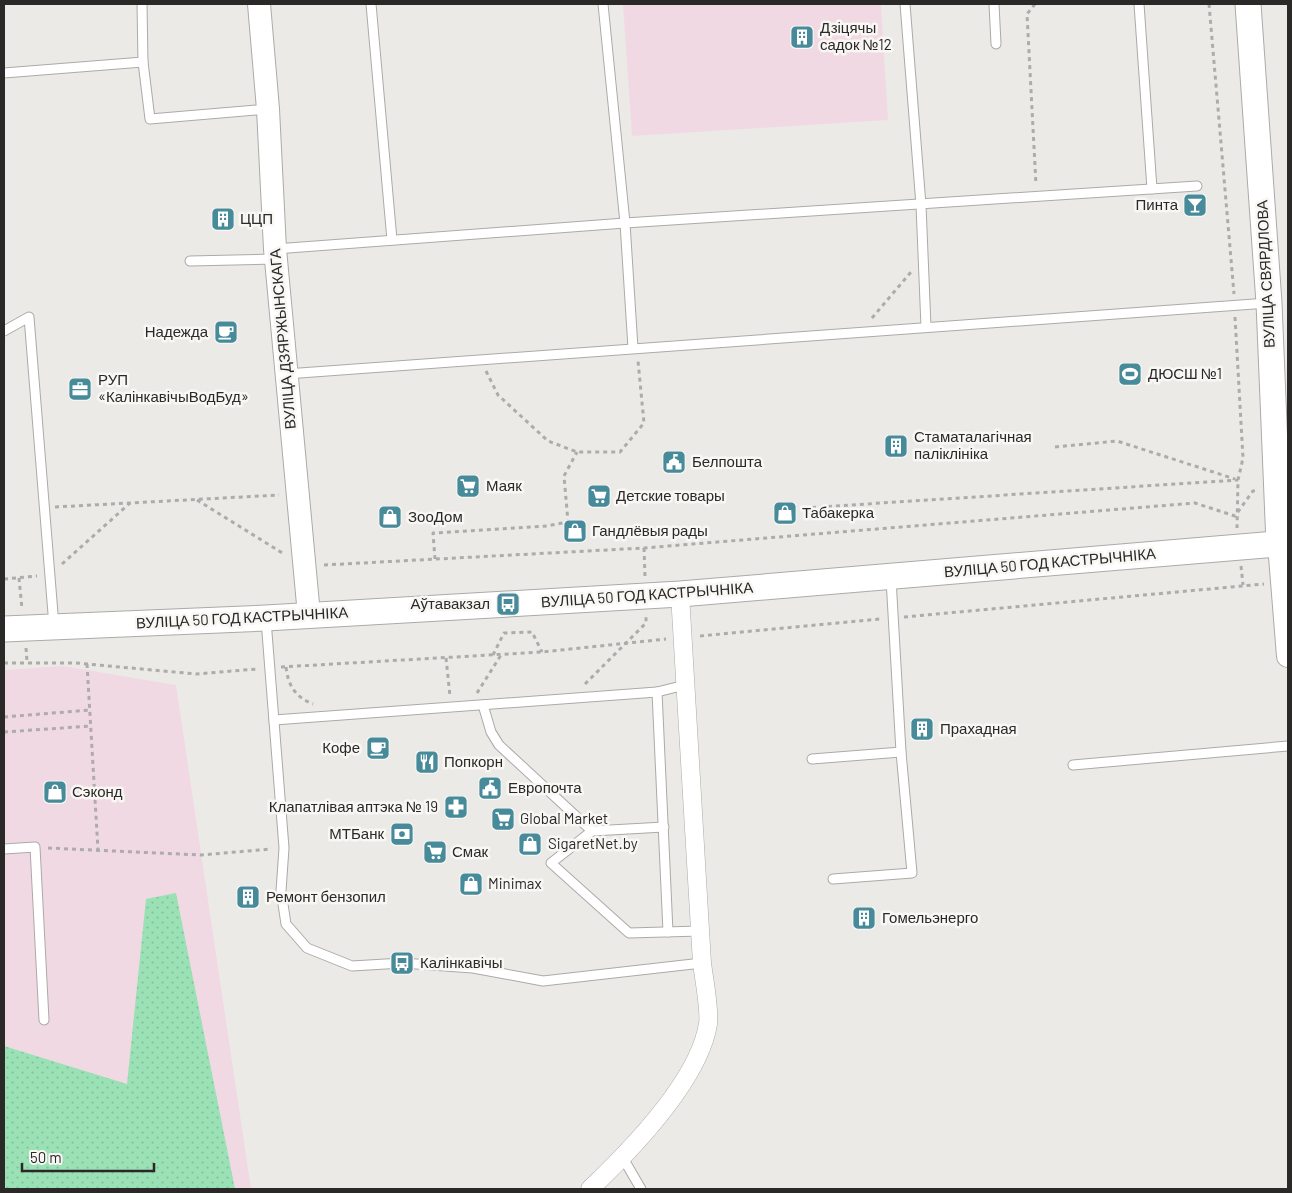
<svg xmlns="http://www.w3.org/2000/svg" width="1292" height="1193" viewBox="0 0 1292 1193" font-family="Barlow,sans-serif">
<defs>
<pattern id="grass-dots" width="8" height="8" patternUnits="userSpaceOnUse" patternTransform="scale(1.25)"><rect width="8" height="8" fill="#9be1b6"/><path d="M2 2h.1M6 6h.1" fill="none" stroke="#86c19c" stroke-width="1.8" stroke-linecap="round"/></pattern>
</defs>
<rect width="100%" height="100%" fill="#eceae7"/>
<g fill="#f1d9e4">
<path d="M623,4H881L888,120L632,136Z"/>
<path d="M63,666L176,685L251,1189H4V670Z"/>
</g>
<path fill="url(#grass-dots)" d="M176,893L235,1189H4V1046L127,1084L146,899Z"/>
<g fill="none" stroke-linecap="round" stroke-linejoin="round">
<g stroke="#acaaa7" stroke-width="11">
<g id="service">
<path d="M142,4L143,62L150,119L268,109"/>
<path d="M371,4L392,240"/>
<path d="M603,4L625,223L633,348"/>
<path d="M905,4L921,205L926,327"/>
<path d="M994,4L996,44"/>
<path d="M1139,4L1152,189"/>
<path d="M4,73L143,62"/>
<path d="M275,249L625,223L1197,186"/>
<path d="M190,261L276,259"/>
<path d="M4,331L29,317L54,626"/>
<path d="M286,374L1268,303"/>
<path d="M266,620L284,848L281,891L286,924L307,948L352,966L402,963L473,968L543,981L702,963"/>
<path d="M657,692L668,932"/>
<path d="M483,705L491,732L499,745L592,831L551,863L629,933L700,931"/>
<path d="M274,720L657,692L685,685"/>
<path d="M812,759L901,752"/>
<path d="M1073,765L1288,746"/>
<path d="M592,831L664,827"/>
<path d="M4,849L35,847L44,1020"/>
<path d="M833,879L912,873L901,752L891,579"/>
<path d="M623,1158L641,1189"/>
</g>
</g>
<g stroke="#acaaa7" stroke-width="19">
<path id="minor" d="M590,1189C630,1151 699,1080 708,1024C710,1010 704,979 702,963L680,594"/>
</g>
<g stroke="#acaaa7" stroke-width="24">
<g id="tertiary">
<path d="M259,4L268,109L275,249L309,615"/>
<path d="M1279,544L1288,656"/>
</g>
</g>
<g stroke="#acaaa7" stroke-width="27">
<g id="secondary">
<path d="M1248,4L1269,303L1279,544"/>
<path d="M4,629L266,618L680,594L1288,543"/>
</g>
</g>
<g stroke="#aeacaa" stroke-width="3" stroke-dasharray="4 4" stroke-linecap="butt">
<path d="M1035,4L1027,14L1036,185"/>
<path d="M1209,4L1234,294"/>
<path d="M1235,317L1243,458L1238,480L1237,528"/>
<path d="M872,318L911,272"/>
<path d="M486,371L498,395L548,441L577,452H620L644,423L638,361"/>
<path d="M1055,447L1117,441L1235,479"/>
<path d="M197,500L284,554"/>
<path d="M55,507L279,495"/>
<path d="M804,508L1238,480"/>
<path d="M644,548L645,577"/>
<path d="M435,559L433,533L547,526L568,522L564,476L577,452"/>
<path d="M62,564L130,503"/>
<path d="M324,565L644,548L1195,503L1235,516L1253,491L1258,490"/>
<path d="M1241,566L1243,585"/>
<path d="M19,578L22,609"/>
<path d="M4,579L37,576"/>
<path d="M904,617L1264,584"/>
<path d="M700,636L880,619"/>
<path d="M26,648L27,662"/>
<path d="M493,655L504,633L532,632L542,652"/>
<path d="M446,658L450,696"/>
<path d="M4,663H76L196,674L257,669"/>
<path d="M87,664L98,850"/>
<path d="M281,667L542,652L666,639"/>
<path d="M286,667C288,685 295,697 313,704"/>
<path d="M585,684L646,623V616"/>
<path d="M477,693L501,655"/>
<path d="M4,717L90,710"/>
<path d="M4,732L91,726"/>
<path d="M48,848L201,855L271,849"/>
</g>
<use href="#service" stroke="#fff" stroke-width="9"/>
<use href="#minor" stroke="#fff" stroke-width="18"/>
<use href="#tertiary" stroke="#fff" stroke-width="22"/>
<use href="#secondary" stroke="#fff" stroke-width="25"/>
</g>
<defs>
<g id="building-square" transform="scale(1.25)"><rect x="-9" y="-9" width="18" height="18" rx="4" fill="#478b9a" stroke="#f9f7f4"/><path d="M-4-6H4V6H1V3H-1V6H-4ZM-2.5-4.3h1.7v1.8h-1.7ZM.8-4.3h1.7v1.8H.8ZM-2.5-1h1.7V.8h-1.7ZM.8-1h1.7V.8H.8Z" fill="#fff"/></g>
<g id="bar-square" transform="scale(1.25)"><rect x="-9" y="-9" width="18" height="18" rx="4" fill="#478b9a" stroke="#f9f7f4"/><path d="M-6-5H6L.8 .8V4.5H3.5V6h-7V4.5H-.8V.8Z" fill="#fff"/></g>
<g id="cafe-square" transform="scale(1.25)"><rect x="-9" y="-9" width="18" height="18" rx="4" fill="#478b9a" stroke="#f9f7f4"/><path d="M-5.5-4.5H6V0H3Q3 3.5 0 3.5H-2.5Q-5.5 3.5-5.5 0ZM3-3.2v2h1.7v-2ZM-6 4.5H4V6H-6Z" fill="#fff"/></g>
<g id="stadium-square" transform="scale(1.25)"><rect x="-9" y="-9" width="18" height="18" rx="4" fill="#478b9a" stroke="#f9f7f4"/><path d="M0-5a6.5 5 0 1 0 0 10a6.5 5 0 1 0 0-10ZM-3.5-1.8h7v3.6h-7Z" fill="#fff"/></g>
<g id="office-square" transform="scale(1.25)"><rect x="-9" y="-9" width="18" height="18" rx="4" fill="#478b9a" stroke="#f9f7f4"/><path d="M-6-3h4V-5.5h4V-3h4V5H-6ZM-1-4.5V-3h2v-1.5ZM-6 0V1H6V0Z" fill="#fff"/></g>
<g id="civic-square" transform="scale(1.25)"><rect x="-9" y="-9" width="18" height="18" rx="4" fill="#478b9a" stroke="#f9f7f4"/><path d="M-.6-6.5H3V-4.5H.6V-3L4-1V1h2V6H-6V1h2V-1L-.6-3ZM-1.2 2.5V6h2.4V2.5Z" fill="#fff"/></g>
<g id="supermarket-square" transform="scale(1.25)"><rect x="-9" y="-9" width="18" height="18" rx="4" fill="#478b9a" stroke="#f9f7f4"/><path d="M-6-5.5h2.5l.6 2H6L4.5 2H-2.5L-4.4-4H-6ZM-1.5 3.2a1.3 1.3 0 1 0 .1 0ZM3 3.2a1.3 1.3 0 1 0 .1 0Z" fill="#fff"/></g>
<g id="shop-square" transform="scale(1.25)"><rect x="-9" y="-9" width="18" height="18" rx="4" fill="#478b9a" stroke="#f9f7f4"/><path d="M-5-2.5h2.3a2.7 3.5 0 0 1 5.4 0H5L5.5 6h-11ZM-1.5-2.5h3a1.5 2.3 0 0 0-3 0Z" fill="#fff"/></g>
<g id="bus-square" transform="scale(1.25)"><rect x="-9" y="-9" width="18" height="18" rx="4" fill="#478b9a" stroke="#f9f7f4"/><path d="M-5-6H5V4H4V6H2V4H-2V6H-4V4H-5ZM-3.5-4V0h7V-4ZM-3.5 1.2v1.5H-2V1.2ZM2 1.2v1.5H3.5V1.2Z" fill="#fff"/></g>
<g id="restaurant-square" transform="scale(1.25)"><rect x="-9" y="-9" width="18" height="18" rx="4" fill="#478b9a" stroke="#f9f7f4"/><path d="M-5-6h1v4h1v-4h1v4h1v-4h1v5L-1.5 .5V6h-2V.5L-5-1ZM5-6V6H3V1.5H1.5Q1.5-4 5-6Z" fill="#fff"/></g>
<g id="pharmacy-square" transform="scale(1.25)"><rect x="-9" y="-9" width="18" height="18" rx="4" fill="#478b9a" stroke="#f9f7f4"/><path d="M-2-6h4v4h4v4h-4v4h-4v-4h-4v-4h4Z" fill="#fff"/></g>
<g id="bank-square" transform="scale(1.25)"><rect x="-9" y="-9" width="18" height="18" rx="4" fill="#478b9a" stroke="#f9f7f4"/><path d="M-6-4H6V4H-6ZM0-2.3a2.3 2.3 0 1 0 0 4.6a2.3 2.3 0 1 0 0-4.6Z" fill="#fff"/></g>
</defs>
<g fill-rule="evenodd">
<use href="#building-square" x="802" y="37"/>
<use href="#bar-square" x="1195" y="205"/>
<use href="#building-square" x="223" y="219"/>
<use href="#cafe-square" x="226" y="332"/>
<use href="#stadium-square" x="1130" y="374"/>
<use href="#office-square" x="80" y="389"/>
<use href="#building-square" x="896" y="446"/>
<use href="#civic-square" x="674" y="462"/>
<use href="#supermarket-square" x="468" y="486"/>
<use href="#supermarket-square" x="599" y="496"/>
<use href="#shop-square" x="785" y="513"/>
<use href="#shop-square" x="390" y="517"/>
<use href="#shop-square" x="575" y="531"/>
<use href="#bus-square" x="508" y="604"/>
<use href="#building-square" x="922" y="729"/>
<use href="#cafe-square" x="378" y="748"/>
<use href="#restaurant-square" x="427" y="762"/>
<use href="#civic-square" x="490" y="788"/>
<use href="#shop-square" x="55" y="792"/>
<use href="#pharmacy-square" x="456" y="807"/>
<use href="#supermarket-square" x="503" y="819"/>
<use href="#bank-square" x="402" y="834"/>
<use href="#shop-square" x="530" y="844"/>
<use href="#supermarket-square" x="435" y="852"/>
<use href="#shop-square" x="471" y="884"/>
<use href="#building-square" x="248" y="897"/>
<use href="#building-square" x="864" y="918"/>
<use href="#bus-square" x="402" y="963"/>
</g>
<g text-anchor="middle" stroke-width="5" stroke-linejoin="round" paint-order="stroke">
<g font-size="15" fill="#2a2928" stroke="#f9f7f4" text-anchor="start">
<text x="820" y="33">Дзіцячы<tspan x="820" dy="17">садок №12</tspan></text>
<text x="1178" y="210" text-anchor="end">Пинта</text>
<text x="240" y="224">ЦЦП</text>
<text x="208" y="337" text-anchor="end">Надежда</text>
<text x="1148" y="379">ДЮСШ №1</text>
<text x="98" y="385">РУП<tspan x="98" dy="17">«КалінкавічыВодБуд»</tspan></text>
<text x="914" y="442">Стаматалагічная<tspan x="914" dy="17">паліклініка</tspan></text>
<text x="692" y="467">Белпошта</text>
<text x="486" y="491">Маяк</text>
<text x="616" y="501">Детские товары</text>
<text x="802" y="518">Табакерка</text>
<text x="408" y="522">ЗооДом</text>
<text x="592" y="536">Гандлёвыя рады</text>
<text x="490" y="609" text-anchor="end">Аўтавакзал</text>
<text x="940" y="734">Прахадная</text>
<text x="360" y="753" text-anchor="end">Кофе</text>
<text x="444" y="767">Попкорн</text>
<text x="508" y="793">Европочта</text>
<text x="72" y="797">Сэконд</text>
<text x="438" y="812" text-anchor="end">Клапатлівая аптэка № 19</text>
<text x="520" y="824">Globаl Market</text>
<text x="384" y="839" text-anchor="end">МТБанк</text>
<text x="548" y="849">SigaretNet.by</text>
<text x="452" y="857">Смак</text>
<text x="488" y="889">Minimax</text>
<text x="266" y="902">Ремонт бензопил</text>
<text x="882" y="923">Гомельэнерго</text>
<text x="420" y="968">Калінкавічы</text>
</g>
<g font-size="15" fill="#2a2928" stroke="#f9f7f4">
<text transform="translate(1266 274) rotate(-93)" y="5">ВУЛІЦА СВЯРДЛОВА</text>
<text transform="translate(283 339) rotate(-95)" y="5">ВУЛІЦА ДЗЯРЖЫНСКАГА</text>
<text transform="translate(1050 563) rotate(-5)" y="5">ВУЛІЦА 50 ГОД КАСТРЫЧНІКА</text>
<text transform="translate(647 595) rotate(-4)" y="5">ВУЛІЦА 50 ГОД КАСТРЫЧНІКА</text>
<text transform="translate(242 618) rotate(-3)" y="5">ВУЛІЦА 50 ГОД КАСТРЫЧНІКА</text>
</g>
</g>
<rect width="1292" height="1193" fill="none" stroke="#2a2928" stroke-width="10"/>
<path d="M22 1163v8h132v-8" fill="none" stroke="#2a2928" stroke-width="2.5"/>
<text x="30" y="1163" font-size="15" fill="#2a2928" stroke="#f9f7f4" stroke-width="4" paint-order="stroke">50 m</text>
</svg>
